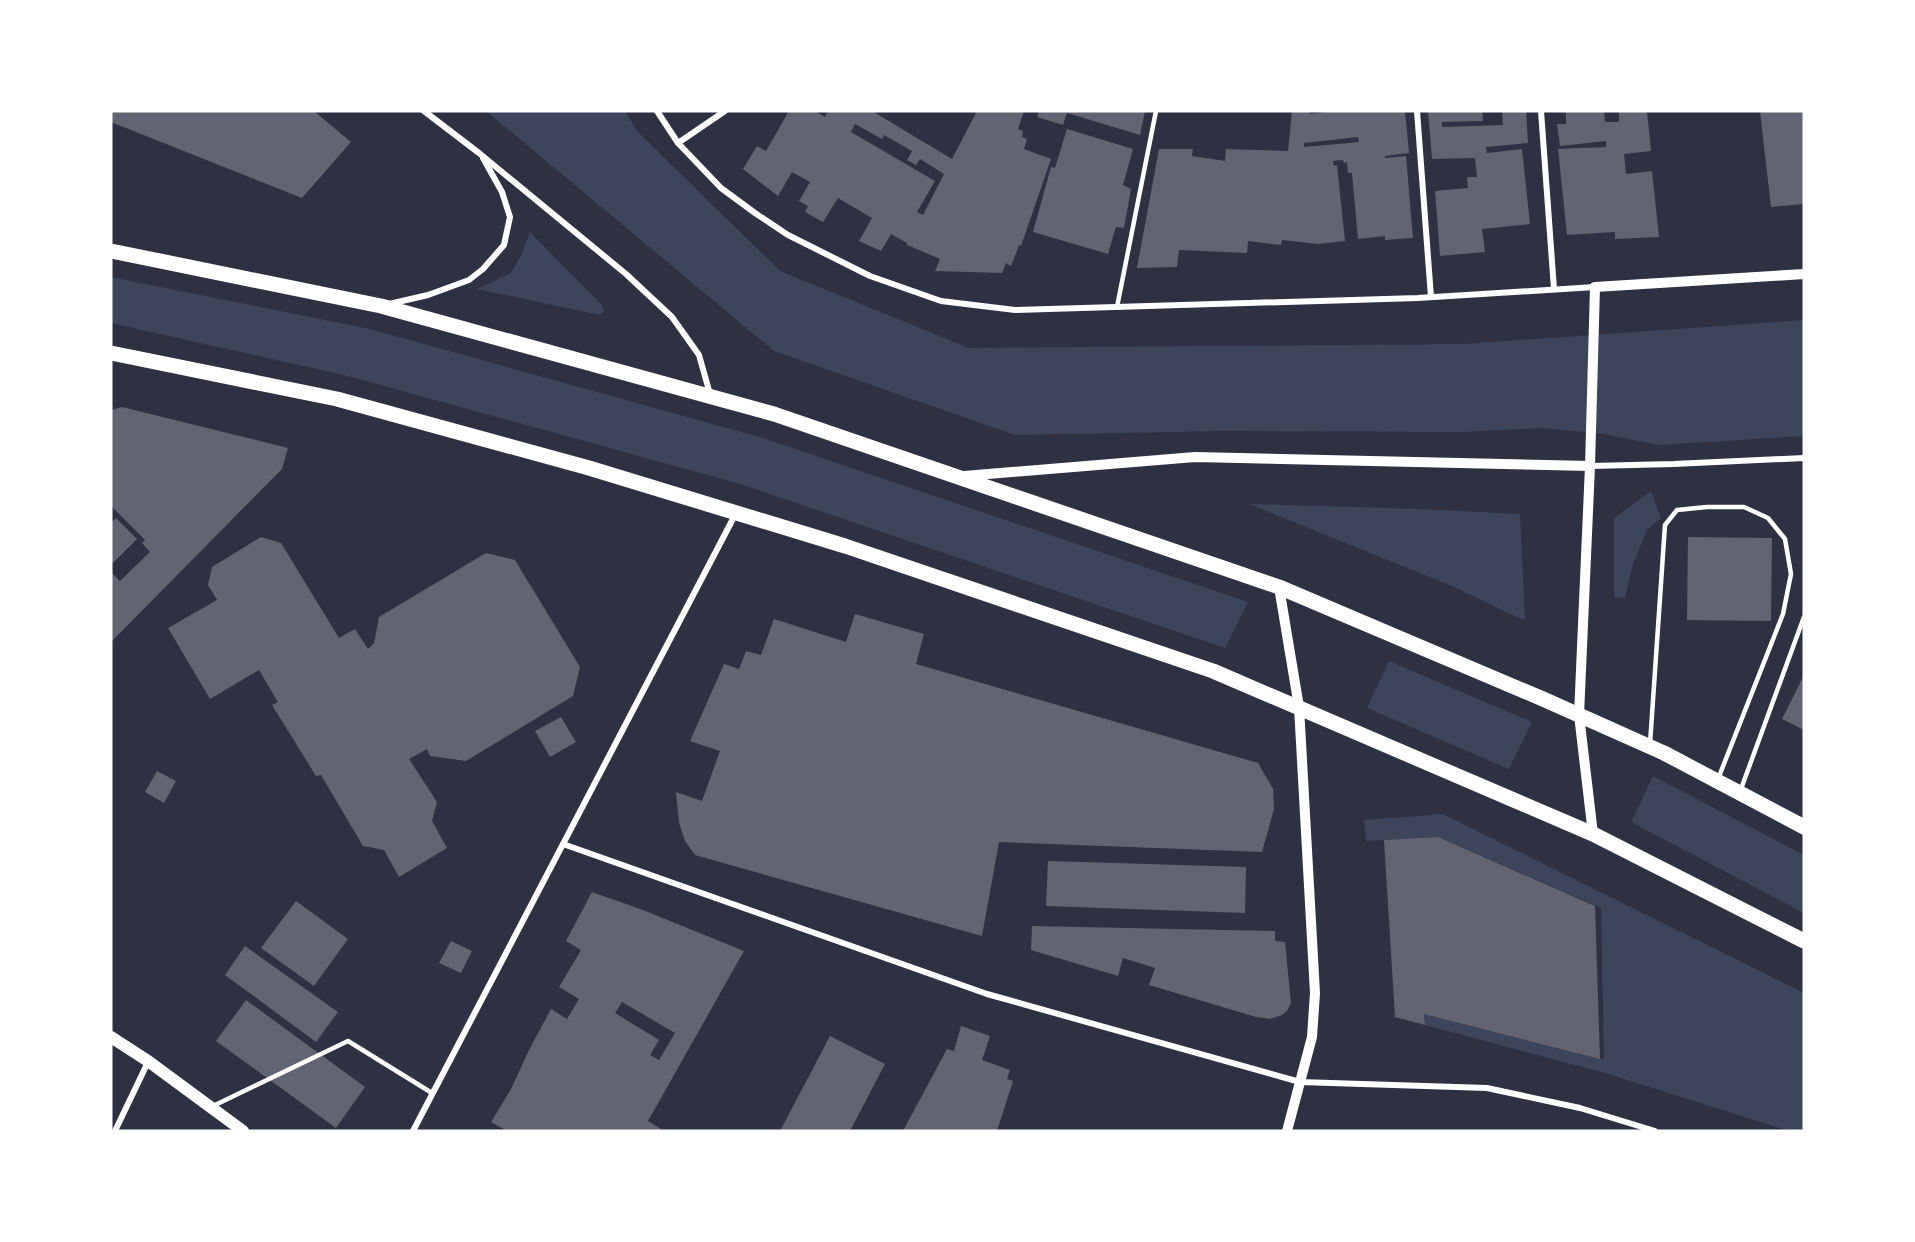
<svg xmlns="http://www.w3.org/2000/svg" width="1915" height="1242" viewBox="0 0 1915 1242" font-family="'IBM Plex Serif',serif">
<rect width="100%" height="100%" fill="#2d3142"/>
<g fill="#3c4559">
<path d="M486,111H625L638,132L780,271L969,348L1464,344L1804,320V436L1658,445L1604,434L1542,428L1463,432L1222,431L1015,435L774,351Z"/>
<path d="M530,232L601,304L604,311L600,315L477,289L511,273L522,253Z"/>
<path d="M111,277L370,329L763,438L1248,602L1225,648L740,484L348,376L111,323Z"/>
<path d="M1651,491L1661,518L1647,530L1632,567L1625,598L1614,597V518Z"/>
<path d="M1249,504L1420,509L1520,514L1525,621L1452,586Z"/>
<path d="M1389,661L1532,722L1509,769L1367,708Z"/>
<path d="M1653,776L1804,855V913L1631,822Z"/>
<path d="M1443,814L1804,993V1131H1789L1605,1073L1425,1025L1424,1004L1577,1019L1578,1054L1604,1059L1601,908L1438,837L1366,841L1364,820Z"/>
</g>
<g fill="#626471" fill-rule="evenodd">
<path d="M111,111H314L351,142L302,198L111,122Z"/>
<path d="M789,111H815L825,117L828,111H872L952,159L977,111H1024L1018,129L1023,131L1022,137L1027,139L1024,149L1051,159L1021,246L1019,245L1011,266L1006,263L1002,273L935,271L940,259L907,245V243L891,234L881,251L859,241L872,218L838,198L823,222L805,212L808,206L799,201L810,182L792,172L778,196L743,169L757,146L766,151ZM855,124L882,139L884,135L912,151L907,160L916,165L920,159L944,174L923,215L917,212L935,181L851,132Z"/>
<path d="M1039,111H1145L1140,135L1067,113L1063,125L1037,117Z"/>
<path d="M1292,111H1310V114L1336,111H1405L1409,153L1385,156V158L1406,156L1413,238L1385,240V236L1358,239L1352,173H1348L1347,162L1344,163L1343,160L1333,161L1334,166L1337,165L1345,241L1318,244L1282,240L1281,245L1248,241L1247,253L1179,250L1177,267L1137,268L1159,149H1193L1192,156L1225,161L1226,149L1288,151ZM1358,137L1359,142L1304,147V143Z"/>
<path d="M1428,111H1482L1483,121L1442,122V127L1503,125L1502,111H1526L1528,143L1486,147L1487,153L1522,149L1530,224L1482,229L1485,252L1440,256L1435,191L1468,188L1467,177H1477L1475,158L1432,159Z"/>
<path d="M1566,111H1604L1605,122H1619V111H1647L1651,151L1624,154L1626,174L1652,171L1659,237L1615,239V232L1567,235L1558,149L1606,147V141L1560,146L1557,124H1566Z"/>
<path d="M1760,111H1804V204L1771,207Z"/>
<path d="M1067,129L1133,149L1123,185L1131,189L1124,228L1116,227L1108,254L1033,232L1051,167L1055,168Z"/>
<path d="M122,407L288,448L282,469L111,642V572L120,581L150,552L142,543L145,540L111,506V410Z"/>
<path d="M116,518L137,539L111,565V519L113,521Z"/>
<path d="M261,537L281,543L339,638L355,629L368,649L374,643L379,617L486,553L515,560L580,667L573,696L466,761L430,756L427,749L409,759L437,802L432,821L447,848L399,877L384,850L363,846L321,775L316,776L272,705L278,702L259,670L210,699L168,628L217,600L208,585L212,567Z"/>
<path d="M1688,537L1772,538L1771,621L1687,620Z"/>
<path d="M855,614L924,634L916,664L1258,763L1273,789L1274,809L1262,852L999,842L982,936L695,855L685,841L679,823L676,792L702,801L720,751L690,741L724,664L739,669L746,651L761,655L774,619L846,642Z"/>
<path d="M1804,675V730L1782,719Z"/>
<path d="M561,717L576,742L550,757L535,731Z"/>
<path d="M157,771L176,781L164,803L145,792Z"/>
<path d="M1438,837L1595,906L1600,1059L1424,1014L1425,1025L1395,1017L1384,840Z"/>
<path d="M1048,861L1246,867L1245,913L1046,906Z"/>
<path d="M592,892L643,910L744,951L648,1121L664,1131H507L491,1122L511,1089L529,1050L551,1009L567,1019L579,999L559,987L581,950L566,941ZM622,1002L675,1033L659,1060L650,1055L659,1040L615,1013Z"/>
<path d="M296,901L348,939L314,986L261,948Z"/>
<path d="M1032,926L1275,931V941L1285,942L1291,1003L1287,1011L1282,1015L1270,1019L1256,1017L1149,985L1155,968L1123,958L1118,976L1031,950Z"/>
<path d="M451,941L472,951L461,973L439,963Z"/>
<path d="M245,946L338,1012L316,1042L225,975Z"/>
<path d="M246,1000L365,1087L336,1128L216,1041Z"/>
<path d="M961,1026L990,1036L982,1060L1010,1070L1007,1079L1013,1081L997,1131H903L947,1049L954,1051Z"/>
<path d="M830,1036L885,1064L850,1131H780Z"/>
</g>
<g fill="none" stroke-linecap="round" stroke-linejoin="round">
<g stroke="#fff" stroke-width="4.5">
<path d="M1117,307L1156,111"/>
<path d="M1650,744L1665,525L1677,510L1707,507H1744L1768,518L1785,539L1791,574L1783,614L1718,779"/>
<path d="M1741,789L1804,617"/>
<path d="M213,1106L348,1041L432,1093"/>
</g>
<g stroke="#fff" stroke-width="6">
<path d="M424,111L479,153L626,274L672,317L699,355L710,394"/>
<path d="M657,111L678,143L721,188L755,213L788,235L870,276L941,301L1015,310L1418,298L1595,287"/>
<path d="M1417,111L1431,297"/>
<path d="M1541,111L1554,289"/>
<path d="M678,143L725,111"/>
<path d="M389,304L428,295L469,280L483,269L504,245L510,217L502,192L483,158"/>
<path d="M1590,466L1674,464L1804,458"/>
<path d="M563,844L987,994L1300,1082L1487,1088L1580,1108L1655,1131"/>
<path d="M115,1131L148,1062"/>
<path d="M413,1131L735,515"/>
</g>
<g stroke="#fff" stroke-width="10">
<path d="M964,476L1195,457L1590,466"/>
<path d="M1279,587L1299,707L1315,993L1312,1037L1287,1131"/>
<path d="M1593,834L1579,715L1590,466L1595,287L1804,274"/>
</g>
<path stroke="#fff" stroke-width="12" d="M111,1037L148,1061L243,1131"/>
<g stroke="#fff" stroke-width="15">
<path d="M111,251L381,306L774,414L1279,587L1543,699L1664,753L1804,827"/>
<path d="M111,353L337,399L589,468L845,546L1213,671L1593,834L1804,941"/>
</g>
</g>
<rect width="1915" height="1242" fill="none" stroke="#ffffff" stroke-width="225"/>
</svg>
